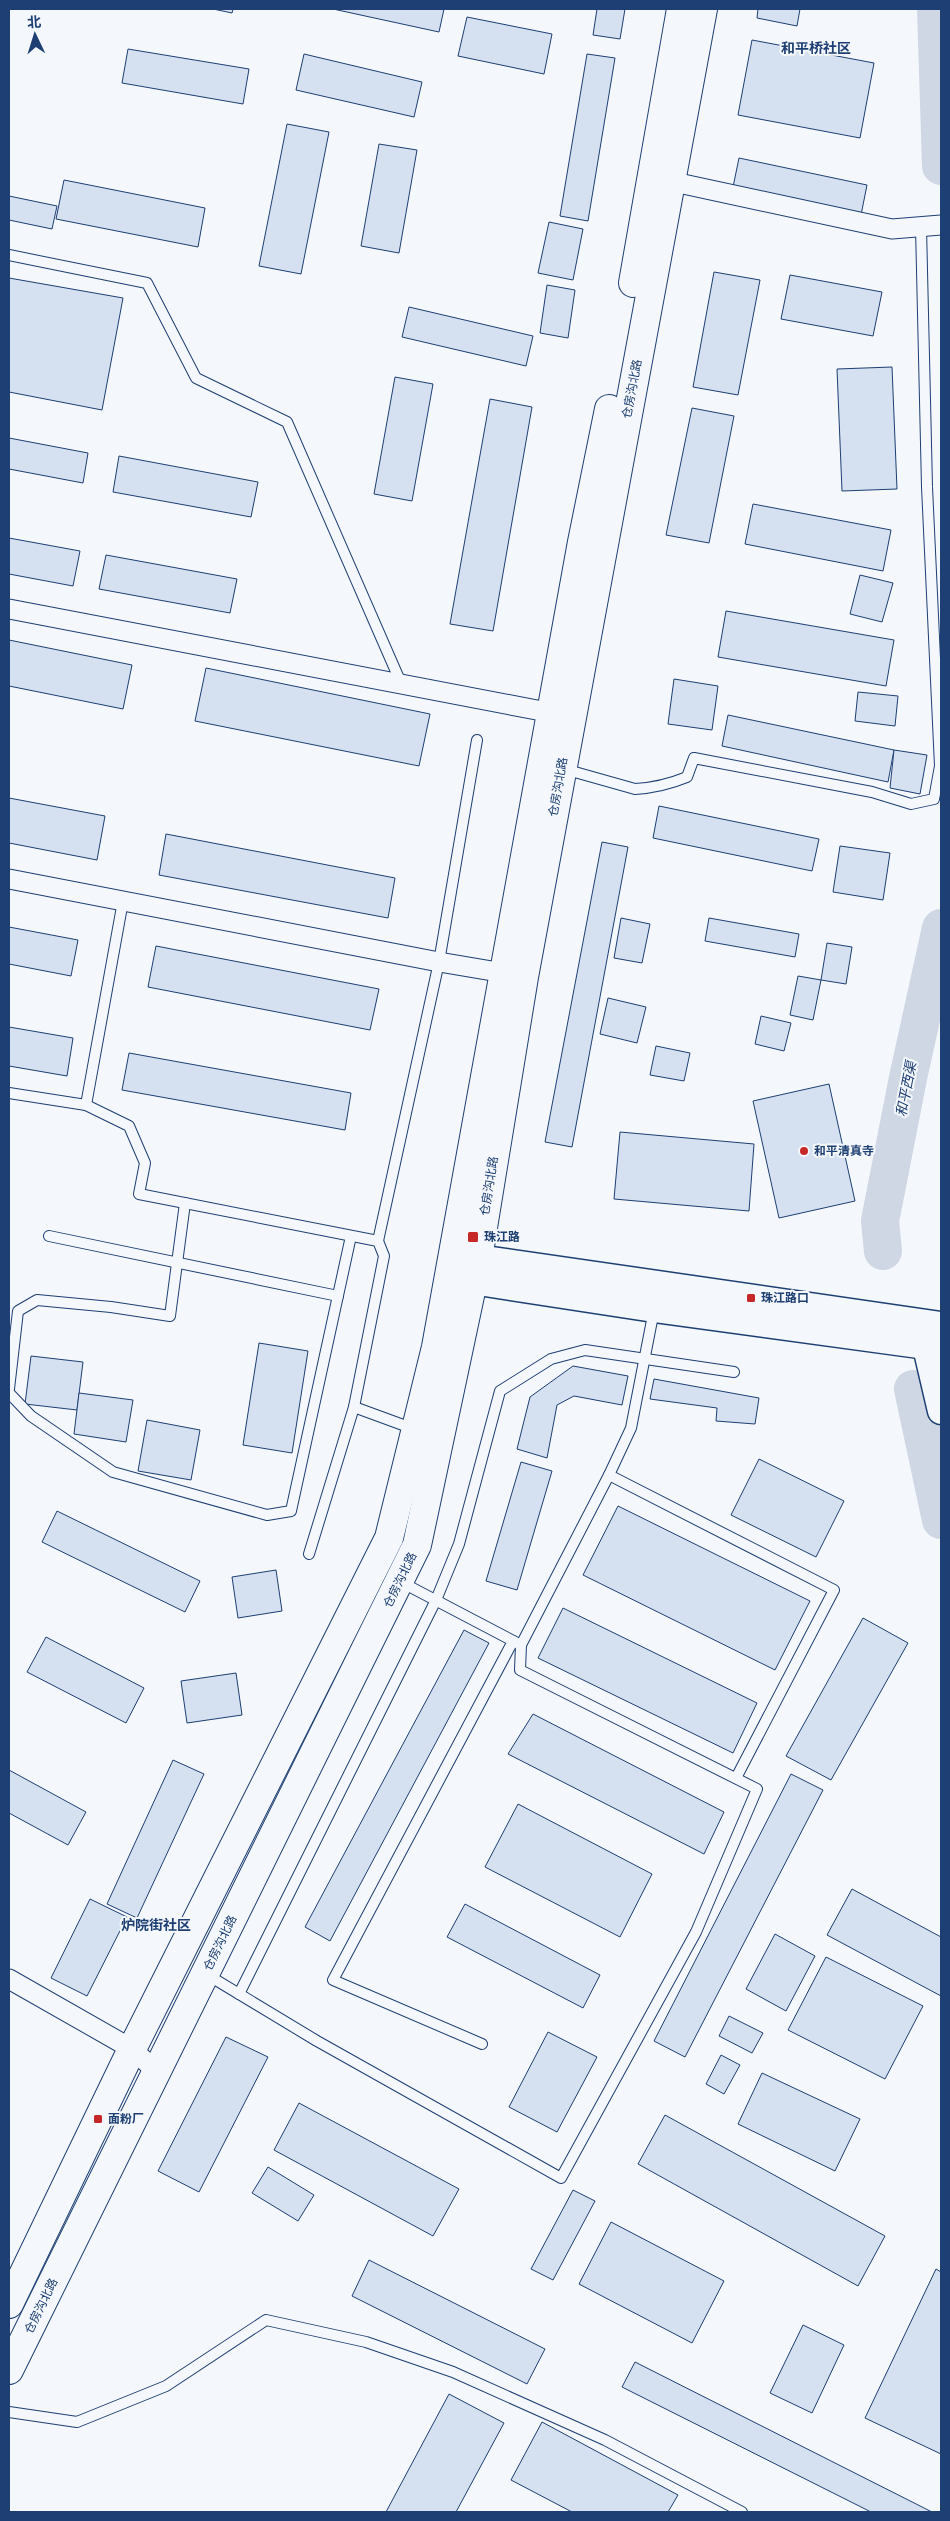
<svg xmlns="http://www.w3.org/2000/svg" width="950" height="2521" viewBox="0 0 950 2521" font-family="'Open Sans','Noto Sans SC',sans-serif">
<rect width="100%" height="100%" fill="#f4f7fb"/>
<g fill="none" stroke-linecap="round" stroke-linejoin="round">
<g stroke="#cfd7e4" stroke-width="38">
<path d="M936,9L941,166"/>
<path d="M883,1251L880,1221L908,1078L941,928"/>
<path d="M913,1389L941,1520"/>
</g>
</g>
<g fill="#d5e0f0" stroke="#1d3f73">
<path d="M213,9H233L232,13Z"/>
<path d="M333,9H444L439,32Z"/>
<path d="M597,9H625L620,39L593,35Z"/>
<path d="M758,9H800L797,26L757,18Z"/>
<path d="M467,17L552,34L544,74L458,56Z"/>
<path d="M752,40L874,63L860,138L738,115Z"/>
<path d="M128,49L249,69L243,104L122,83Z"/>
<path d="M304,54L422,82L414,117L296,90Z"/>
<path d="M587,54L615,58L588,221L560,216Z"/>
<path d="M287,124L329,132L301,274L259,266Z"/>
<path d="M379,144L417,150L399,253L361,246Z"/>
<path d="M739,158L867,185L861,215L733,187Z"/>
<path d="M64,180L205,208L198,247L56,219Z"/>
<path d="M9,196L57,206L52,229L9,220Z"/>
<path d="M549,222L583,229L573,280L538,273Z"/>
<path d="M714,272L760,280L738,395L693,387Z"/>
<path d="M790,275L882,292L873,336L781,319Z"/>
<path d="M9,278L123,298L102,410L9,392Z"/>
<path d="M547,285L575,290L568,338L540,333Z"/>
<path d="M409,307L533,336L526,366L402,337Z"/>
<path d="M892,367L897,489L842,491L837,369Z"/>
<path d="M395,377L433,384L412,501L374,494Z"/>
<path d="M490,399L532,407L493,631L450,624Z"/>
<path d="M692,408L734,416L709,543L666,535Z"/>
<path d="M9,438L88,453L83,483L9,469Z"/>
<path d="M119,456L258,482L251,517L113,492Z"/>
<path d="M753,504L891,530L883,571L745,544Z"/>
<path d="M9,538L80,551L73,586L9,574Z"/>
<path d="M106,555L237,579L230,613L99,589Z"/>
<path d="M860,575L893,583L882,622L850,614Z"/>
<path d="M726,611L894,640L886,686L718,657Z"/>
<path d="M9,640L132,665L123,709L9,686Z"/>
<path d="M206,668L430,714L419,766L195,721Z"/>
<path d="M674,679L718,686L712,730L668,724Z"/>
<path d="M858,692L898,696L895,726L855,721Z"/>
<path d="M728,715L894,750L888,782L722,746Z"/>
<path d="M894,750L927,755L920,794L890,788Z"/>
<path d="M9,798L105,816L97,860L9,843Z"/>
<path d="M659,806L819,839L812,871L653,838Z"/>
<path d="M166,834L395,878L388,918L159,875Z"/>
<path d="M602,842L628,847L572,1147L545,1142Z"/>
<path d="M840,846L890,853L883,900L833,892Z"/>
<path d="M621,918L650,924L642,963L614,958Z"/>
<path d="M709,918L799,934L795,957L705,941Z"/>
<path d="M9,927L78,940L71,976L9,964Z"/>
<path d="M827,943L852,947L846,984L821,980Z"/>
<path d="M156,946L379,989L370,1030L148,987Z"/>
<path d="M798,976L821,980L813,1020L790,1015Z"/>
<path d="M608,998L646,1007L637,1043L600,1034Z"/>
<path d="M761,1016L791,1023L784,1051L755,1044Z"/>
<path d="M9,1027L73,1038L67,1076L9,1066Z"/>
<path d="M656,1046L690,1053L684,1081L650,1075Z"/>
<path d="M129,1053L351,1093L345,1130L122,1090Z"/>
<path d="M829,1084L855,1201L779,1218L753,1101Z"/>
<path d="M620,1132L754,1144L749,1211L614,1199Z"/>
<path d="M259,1343L308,1351L292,1453L243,1445Z"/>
<path d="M31,1356L83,1362L77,1410L25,1404Z"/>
<path d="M573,1366L628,1376L622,1405L574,1396L557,1405L547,1458L517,1449L530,1397Z"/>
<path d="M654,1379L759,1398L755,1424L716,1421L717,1408L650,1399Z"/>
<path d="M79,1393L133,1400L126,1442L74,1434Z"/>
<path d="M147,1420L200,1430L191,1480L138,1471Z"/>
<path d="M759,1459L844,1501L816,1557L731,1515Z"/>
<path d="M521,1462L552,1471L517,1590L486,1581Z"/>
<path d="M618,1506L810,1601L775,1670L583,1575Z"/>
<path d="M57,1511L200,1581L185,1612L42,1542Z"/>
<path d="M276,1570L282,1611L238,1618L232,1577Z"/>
<path d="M563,1608L757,1703L733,1753L538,1658Z"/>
<path d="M863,1618L908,1643L831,1780L786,1756Z"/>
<path d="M464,1630L489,1643L330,1941L305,1927Z"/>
<path d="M46,1637L144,1688L126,1723L27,1672Z"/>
<path d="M236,1673L242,1715L187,1723L181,1681Z"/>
<path d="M533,1714L724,1812L704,1854L508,1754Z"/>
<path d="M173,1760L204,1774L137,1918L107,1904Z"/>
<path d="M9,1770L86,1812L68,1845L9,1813Z"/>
<path d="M791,1774L823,1790L685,2057L654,2041Z"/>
<path d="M518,1804L652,1874L620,1937L485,1867Z"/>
<path d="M852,1889L941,1937V1996L827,1935Z"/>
<path d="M90,1899L127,1917L87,1996L51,1978Z"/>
<path d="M465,1904L600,1975L583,2008L447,1937Z"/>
<path d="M775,1934L815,1956L786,2011L746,1989Z"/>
<path d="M826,1957L923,2006L885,2079L788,2030Z"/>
<path d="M729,2016L763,2033L752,2053L719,2036Z"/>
<path d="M548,2032L597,2057L557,2132L509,2107Z"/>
<path d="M226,2037L268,2057L199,2192L158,2171Z"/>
<path d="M721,2055L740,2065L724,2094L706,2084Z"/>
<path d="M762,2073L860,2119L835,2171L738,2124Z"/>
<path d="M299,2103L459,2189L433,2236L274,2150Z"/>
<path d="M665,2115L885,2236L858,2286L638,2164Z"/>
<path d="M268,2167L314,2195L298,2221L252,2193Z"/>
<path d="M573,2190L595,2201L553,2280L531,2269Z"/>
<path d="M611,2222L724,2281L692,2343L579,2284Z"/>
<path d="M369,2260L545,2349L527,2384L352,2296Z"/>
<path d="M936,2269L941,2272V2454L865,2418Z"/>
<path d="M803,2325L844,2345L812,2413L770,2393Z"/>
<path d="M635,2362L932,2512H871L622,2387Z"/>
<path d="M449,2394L504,2423L456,2512H386Z"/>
<path d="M542,2422L678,2495L668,2512H572L511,2480Z"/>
</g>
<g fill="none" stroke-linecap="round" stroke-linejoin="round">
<g stroke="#1d3f73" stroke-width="12">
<g id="lane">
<path d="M9,255L147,283L196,378L287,422L401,683"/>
<path d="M564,769L635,789C653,788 670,784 687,777L694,758L872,792L911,804L934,799L940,766L927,487L921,227"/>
<path d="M9,1093L86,1105L123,901"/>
<path d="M86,1105L129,1126L145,1163L139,1194L378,1241L384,1256L354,1407L309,1554"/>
<path d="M49,1236L338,1296"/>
<path d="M378,1241L439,962L477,740"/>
<path d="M9,1389L18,1311L37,1300L111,1307L170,1316L185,1203"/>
<path d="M9,1393L31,1416L113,1472L267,1515L291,1511L351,1236"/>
<path d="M354,1407L414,1429"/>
<path d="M609,1475L834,1590L736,1778"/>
<path d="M399,1581L521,1645L609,1475L631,1428L654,1310"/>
<path d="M206,1974L317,2041L561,2178L696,1932L757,1789L520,1670L521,1645"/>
<path d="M239,1994L436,1600L459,1544L500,1391L551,1359L585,1350L734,1372"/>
<path d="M482,2044L333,1980L513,1641"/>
<path d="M9,2412L77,2422L166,2386L266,2320L366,2342L453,2372L605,2440L742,2512"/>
</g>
</g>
<g stroke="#1d3f73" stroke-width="21">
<g id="street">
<path d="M660,179L892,229L941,225"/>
<path d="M9,609L563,715"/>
<path d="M9,879L439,962L504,973"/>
<path d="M9,1979L132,2049L157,2072"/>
</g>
</g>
<g stroke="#1d3f73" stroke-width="29">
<g id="secondary">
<path d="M457,1255L941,1325"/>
<path d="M453,1278L654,1309L941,1348"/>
<path d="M925,1331L926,1347L941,1411"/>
</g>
</g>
<g stroke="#1d3f73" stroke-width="30">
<g id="primary">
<path d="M633,283L681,9"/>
<path d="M9,2304L132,2049L389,1538L436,1347L582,542L609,409"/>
<path d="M9,2370L417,1545L478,1258L524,977L703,9"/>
</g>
</g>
<use href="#lane" stroke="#f4f7fb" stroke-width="10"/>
<use href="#street" stroke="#f4f7fb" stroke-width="19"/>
<use href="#secondary" stroke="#f4f7fb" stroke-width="26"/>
<use href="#primary" stroke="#f4f7fb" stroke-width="28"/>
</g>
<g fill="#c62828" stroke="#f4f7fb" stroke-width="2">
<circle cx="804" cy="1151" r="5"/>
<rect x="467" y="1231" width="12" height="12" rx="2.5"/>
<rect x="746" y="1293" width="10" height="10" rx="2.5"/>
<rect x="93" y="2114" width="10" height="10" rx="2.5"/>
</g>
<g text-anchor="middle" stroke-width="4" stroke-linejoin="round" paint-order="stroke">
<g font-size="12" fill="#1d3f73" stroke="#f4f7fb">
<text transform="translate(632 389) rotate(-79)" y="4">仓房沟北路</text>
<text transform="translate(558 787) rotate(-80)" y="4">仓房沟北路</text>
<text transform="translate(489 1186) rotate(-81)" y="4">仓房沟北路</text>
<text transform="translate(400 1580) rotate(-64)" y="4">仓房沟北路</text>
<text transform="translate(220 1943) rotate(-64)" y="4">仓房沟北路</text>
<text transform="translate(41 2306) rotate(-64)" y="4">仓房沟北路</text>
</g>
<g font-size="12" font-weight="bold" fill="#1d3f73" stroke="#f4f7fb" text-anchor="start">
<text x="814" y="1155">和平清真寺</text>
<text x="484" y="1241">珠江路</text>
<text x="761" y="1302">珠江路口</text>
<text x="108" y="2123">面粉厂</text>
</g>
<g font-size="14" font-weight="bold" fill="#1d3f73" stroke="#f4f7fb">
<text x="816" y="53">和平桥社区</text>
<text x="156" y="1930">炉院街社区</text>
</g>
<g font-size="14" font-style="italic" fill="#1d3f73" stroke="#f4f7fb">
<text transform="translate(906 1089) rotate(-79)" y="5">和平西渠</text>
</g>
</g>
<rect width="950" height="2521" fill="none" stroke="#1d3f73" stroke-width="20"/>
<g transform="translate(35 35) rotate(356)" stroke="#f4f7fb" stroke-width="4" paint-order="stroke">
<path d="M0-4L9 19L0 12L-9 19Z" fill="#1d3f73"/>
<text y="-8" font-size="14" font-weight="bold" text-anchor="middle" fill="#1d3f73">北</text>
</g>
</svg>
